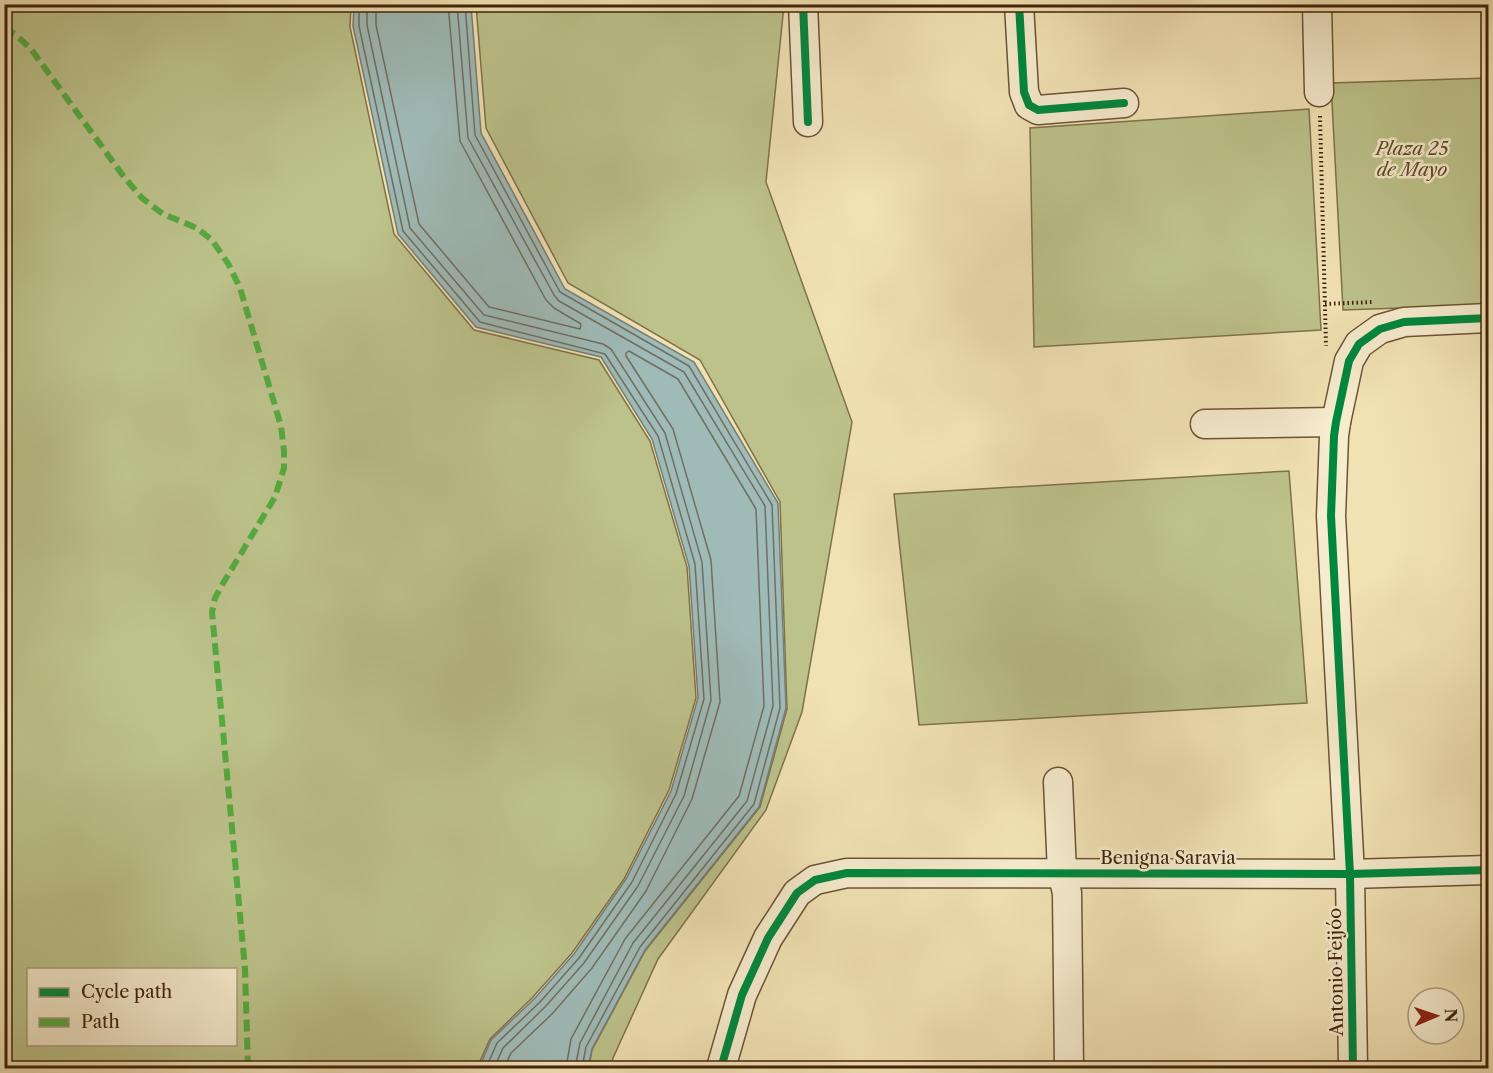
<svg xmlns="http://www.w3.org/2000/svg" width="1493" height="1073" viewBox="0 0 1493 1073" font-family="'Libre Caslon Text',serif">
<rect width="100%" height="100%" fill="#f1e2b4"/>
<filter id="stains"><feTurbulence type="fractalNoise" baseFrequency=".00333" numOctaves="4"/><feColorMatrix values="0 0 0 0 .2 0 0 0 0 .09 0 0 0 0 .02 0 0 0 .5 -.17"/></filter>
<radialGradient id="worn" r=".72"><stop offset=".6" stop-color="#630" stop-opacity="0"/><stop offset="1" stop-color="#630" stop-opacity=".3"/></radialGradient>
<g fill="#bdc28b" stroke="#7f724b" stroke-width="1.5" fill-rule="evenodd">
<path d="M5,4L351,5L350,27L394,234L474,330L599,360L650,441L687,567L696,698L669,790L624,879L572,953L532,998L490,1039L477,1068H5ZM28,970H236V1044H28Z"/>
<path d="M476,5H784L766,182L852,422L802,712L766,810L658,959L613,1058L611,1068H589L592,1050L645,951L760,807L787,709L780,502L700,360L568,283L486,128Z"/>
<path d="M1488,78V305L1343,310L1331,83Z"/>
<path d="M1309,109L1321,330L1034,347L1030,128Z"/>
<path d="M1289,471L1307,703L919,725L894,494Z"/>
</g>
<path fill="#9fbbb8" stroke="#797e73" stroke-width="1.5" d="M354,5H471L481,133L565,289L694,362L778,503L786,708L759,807L645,950L592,1049L588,1068H479L491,1040L535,998L574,954L626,879L671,791L698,698L689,566L652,439L601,357L476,327L398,234L353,26Z"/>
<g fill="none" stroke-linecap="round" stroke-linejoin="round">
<g stroke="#706f62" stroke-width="1.5">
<path d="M359,4V26L403,231L480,322L605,354L658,436L695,564L704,699L676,794L632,882L579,958L540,1002L497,1043L486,1068"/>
<path d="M367,4V25L410,228L484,315L603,344L611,349L665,433L702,562L711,700L684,796L638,886L584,963L545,1007L503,1048L494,1068"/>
<path d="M376,4V25L419,224L489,307L580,329L581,324L554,308L546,300L460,141L448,4"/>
<path d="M457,4L468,138L554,295L559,301L684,372L765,506L773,706L747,801L633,943L580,1043L575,1068"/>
<path d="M465,4L475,135L560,292L689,366L772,505L780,708L754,804L640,947L586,1047L582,1068"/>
<path d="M504,1068L511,1053L552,1014L592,968L646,891L692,799L720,702L711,560L673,429L626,356V353L629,351L678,379L756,509L764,706L739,796L625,939L571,1039L566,1068"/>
</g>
<g stroke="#6d5335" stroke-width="31">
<g id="minor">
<path d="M803,4L808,122"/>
<path d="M1019,4L1024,92L1029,105L1038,110L1124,103"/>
<path d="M1317,4L1319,92"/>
<path d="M1205,424L1336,422"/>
<path d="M1058,782L1062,872L1067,893L1069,1068"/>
<path d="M721,1068L742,995L768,938L797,893L815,880L847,873L1350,874L1488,870"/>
<path d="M1353,1068L1350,874L1331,516L1334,436L1336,422L1349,361L1359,344L1380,329L1404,322L1488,318"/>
</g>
</g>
<g stroke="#41230b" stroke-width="4" stroke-dasharray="1.5 3" stroke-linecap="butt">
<path d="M1320,116L1326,346"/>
<path d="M1325,304L1372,302"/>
</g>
<use href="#minor" stroke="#f6ecce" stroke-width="28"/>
<path stroke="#56aa41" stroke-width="6" stroke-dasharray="12 6" stroke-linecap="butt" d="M4,28L15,34L31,49L124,177L142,198L163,214L197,228L212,240L229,265L240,288L281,426L284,451V468L275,497L222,585L215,598L212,612L245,969L248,1068"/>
<g stroke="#f6ecce" stroke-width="11">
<g id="cycleway">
<path d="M803,4L808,122"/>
<path d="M1019,4L1024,92L1029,105L1038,110L1124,103"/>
<path d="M721,1068L742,995L768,938L797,893L815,880L847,873L1350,874L1488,870"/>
<path d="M1353,1068L1350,874L1331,516L1334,436L1336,422L1349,361L1359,344L1380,329L1404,322L1488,318"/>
</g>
</g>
<use href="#cycleway" stroke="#00873e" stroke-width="8"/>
</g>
<g text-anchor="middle" stroke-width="5" stroke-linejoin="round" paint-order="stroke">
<g font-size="18" font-style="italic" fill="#604b2b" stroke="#f6ecce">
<text x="1412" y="155">Plaza 25<tspan x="1412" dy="21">de Mayo</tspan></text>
</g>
<g font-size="18" fill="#41230b" stroke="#f6ecce">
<text x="1168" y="864">Benigna Saravia</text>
<text transform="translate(1336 972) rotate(-91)" y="6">Antonio Feijóo</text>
</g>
</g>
<rect width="1493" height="1073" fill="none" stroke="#f1e2b4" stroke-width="24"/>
<rect x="6" y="6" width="1481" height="1061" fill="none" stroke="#41230b" stroke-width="3"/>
<rect x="12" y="12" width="1469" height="1049" fill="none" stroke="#41230b" stroke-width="1.5"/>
<rect x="27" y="968" width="210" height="78" fill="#f6ecce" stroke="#ae9c80" stroke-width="1.5"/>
<rect x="39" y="988" width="30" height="9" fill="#00873e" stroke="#ae9c80" stroke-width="1.5"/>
<text x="81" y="998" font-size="18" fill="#41230b">Cycle path</text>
<rect x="39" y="1018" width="30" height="9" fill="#56aa41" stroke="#ae9c80" stroke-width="1.5"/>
<text x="81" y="1028" font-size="18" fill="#41230b">Path</text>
<g transform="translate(1436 1016) rotate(88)"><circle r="28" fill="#f6ecce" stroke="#ae9c80" stroke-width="1.5"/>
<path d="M0-4.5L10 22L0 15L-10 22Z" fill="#8f2418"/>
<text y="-9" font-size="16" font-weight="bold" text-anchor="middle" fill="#41230b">N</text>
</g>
<rect width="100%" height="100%" filter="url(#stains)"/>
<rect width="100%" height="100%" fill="url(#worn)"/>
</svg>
